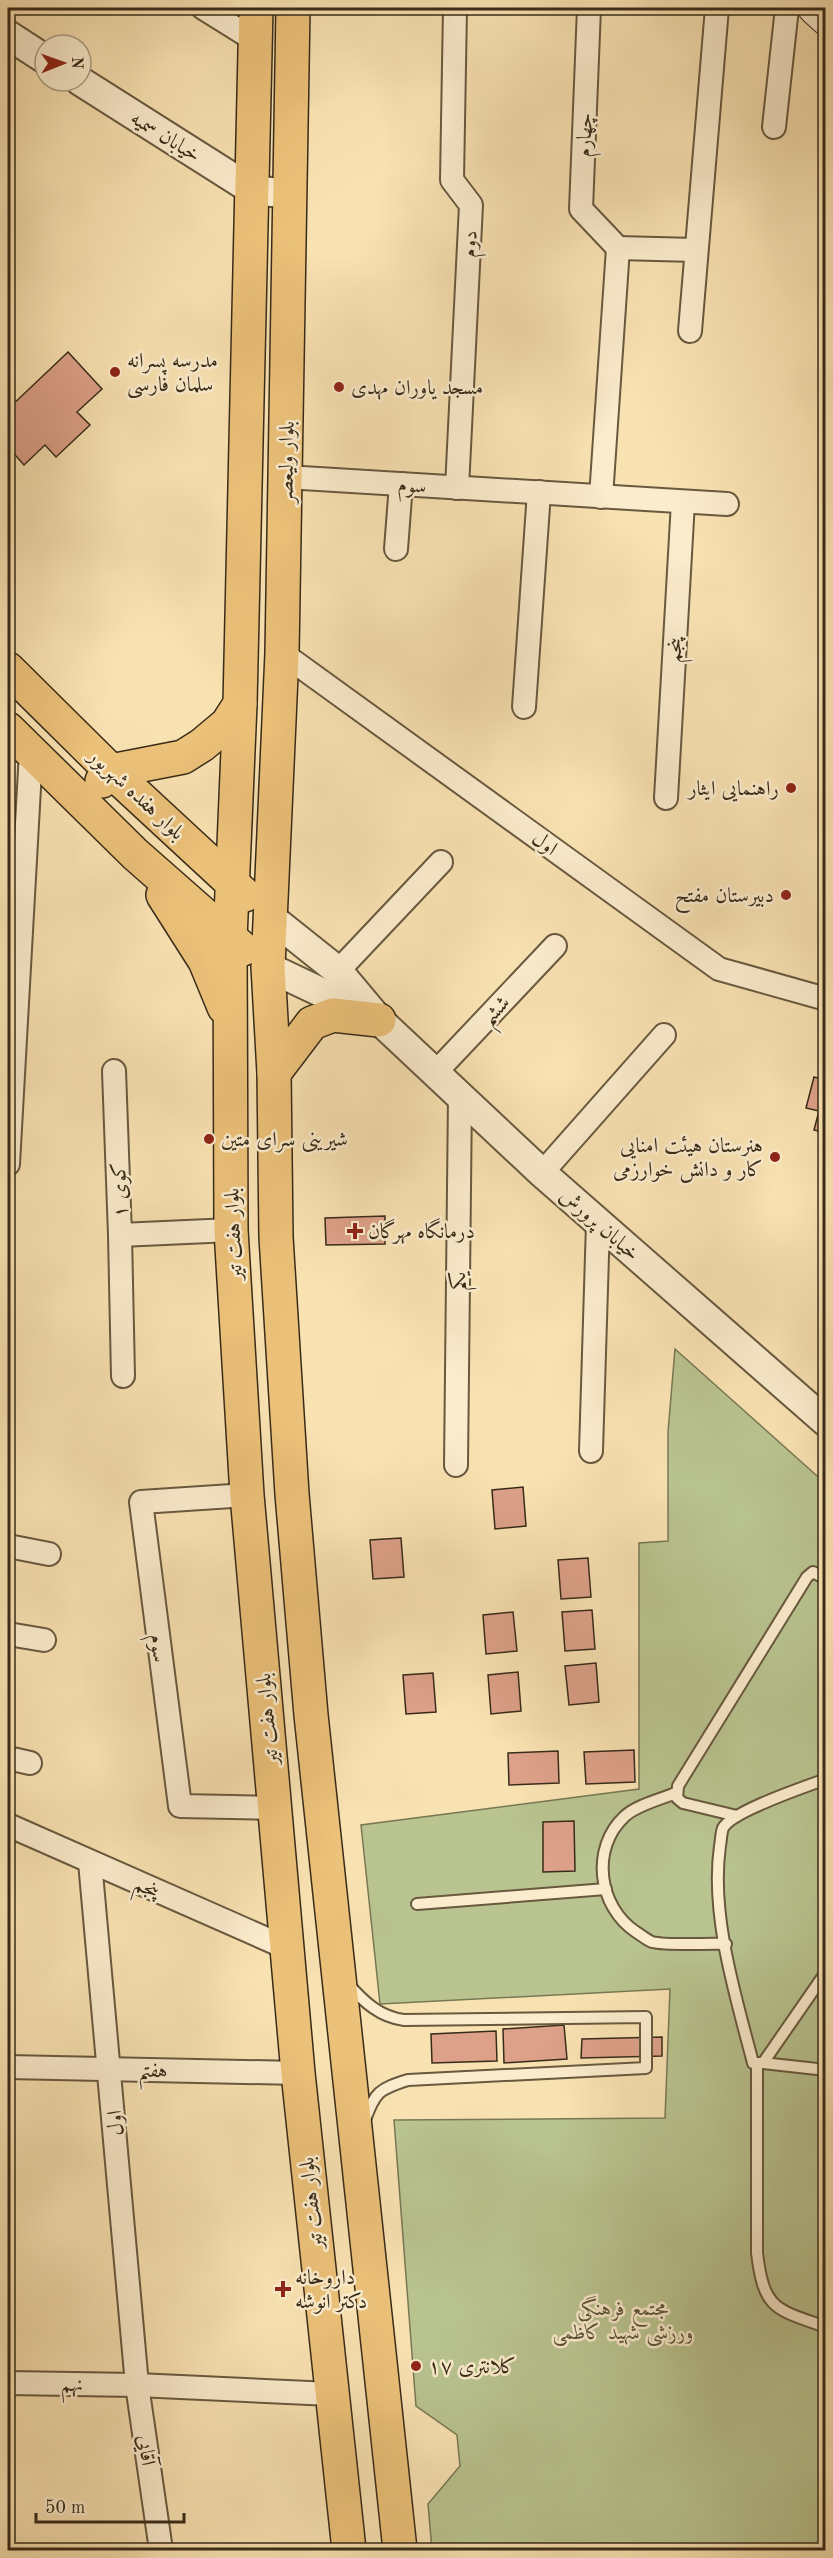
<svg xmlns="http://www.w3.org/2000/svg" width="833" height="2558" viewBox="0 0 833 2558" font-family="'Old Standard TT',Amiri,serif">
<rect width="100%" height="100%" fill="#f9e2b2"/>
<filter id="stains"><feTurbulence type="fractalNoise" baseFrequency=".00333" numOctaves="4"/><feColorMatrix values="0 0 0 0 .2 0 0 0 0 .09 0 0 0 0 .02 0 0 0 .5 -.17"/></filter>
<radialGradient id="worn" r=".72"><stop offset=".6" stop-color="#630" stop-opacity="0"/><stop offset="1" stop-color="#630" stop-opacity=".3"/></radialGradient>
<path fill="#b9c490" stroke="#787854" stroke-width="1.5" d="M675,1349L825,1483V2550H432L428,2504L460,2466L457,2435L416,2406L394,2120L665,2118L670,1989L380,2004L361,1825L639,1789V1543L668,1541V1432Z"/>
<g fill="#dda189" stroke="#382b19" stroke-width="1.5">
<path d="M68,352L102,389L77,412L90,425L56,457L45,445L24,465L8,447V409Z"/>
<path d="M814,1077L826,1080V1133L814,1130L819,1111L806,1108Z"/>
<path d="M385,1216V1244L326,1245L325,1218Z"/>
<path d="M523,1487L526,1526L495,1529L492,1490Z"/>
<path d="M401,1538L404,1577L373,1579L370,1540Z"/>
<path d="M588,1558L591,1597L561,1599L558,1560Z"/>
<path d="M592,1610L595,1649L565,1651L562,1612Z"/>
<path d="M513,1612L517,1651L486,1654L483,1615Z"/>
<path d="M596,1663L599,1702L569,1705L565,1666Z"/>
<path d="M518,1672L521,1711L491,1714L488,1675Z"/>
<path d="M433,1673L436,1712L406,1714L403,1675Z"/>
<path d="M634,1750L635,1782L586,1784L584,1752Z"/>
<path d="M558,1751L559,1783L509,1785L508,1753Z"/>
<path d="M574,1821L575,1871L543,1872V1822Z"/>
<path d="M564,2025L567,2059L504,2063L503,2029Z"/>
<path d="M496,2031L497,2061L432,2063L431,2034Z"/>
<path d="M662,2037V2056L581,2058L582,2039Z"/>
</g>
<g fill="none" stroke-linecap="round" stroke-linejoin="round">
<g stroke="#68593f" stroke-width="14">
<g id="service">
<path d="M826,1779C805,1787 732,1811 723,1828C721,1833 721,1841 720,1846C710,1915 736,1997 753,2063H763L826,1972"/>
<path d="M676,1793C661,1799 637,1805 625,1816C590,1848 598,1907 636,1932C641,1935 647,1940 652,1942C669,1946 707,1943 726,1944"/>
<path d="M737,1816L683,1803L677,1798L678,1786L807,1577L813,1572L826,1579"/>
<path d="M417,1904L606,1889"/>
<path d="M349,1985C364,2002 380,2017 404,2020L646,2017V2068L408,2080C379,2089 375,2092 365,2120"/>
<path d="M763,2063L826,2070"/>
<path d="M757,2064V2253C764,2310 775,2309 826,2327"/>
</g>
</g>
<g stroke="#68593f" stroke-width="26">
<g id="minor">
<path d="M203,8L256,41"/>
<path d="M455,8L452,180L471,205L457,488"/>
<path d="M589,8L581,209L618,248"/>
<path d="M774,127L787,8"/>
<path d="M618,248L695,250"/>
<path d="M690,331L717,8"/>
<path d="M286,477L727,504"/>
<path d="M601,497L618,248"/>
<path d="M396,549L401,484"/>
<path d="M282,653L719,969L826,999"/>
<path d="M524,707L539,492"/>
<path d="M666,798L683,502"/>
<path d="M338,971L441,862"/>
<path d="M114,1071L120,1235L231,1230"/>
<path d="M435,1073L555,946"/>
<path d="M8,1164L31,752"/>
<path d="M542,1173L664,1035"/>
<path d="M120,1235L123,1376"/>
<path d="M591,1451L598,1223"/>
<path d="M456,1465L460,1096"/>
<path d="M247,1495L141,1502L180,1806L274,1808"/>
<path d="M8,1546L49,1554"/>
<path d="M8,1634L44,1640"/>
<path d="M8,1758L30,1763"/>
<path d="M8,1825L287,1948"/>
<path d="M90,1862L137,2385L161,2550"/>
<path d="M8,2067L298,2073"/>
<path d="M8,2383L137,2385L331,2394"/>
</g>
</g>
<g stroke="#68593f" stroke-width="32">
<g id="tertiary">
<path d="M8,35L45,59"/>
<path d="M80,81L252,190L291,194"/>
<path d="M269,916L338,971L379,1020L542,1173L826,1422"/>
<path d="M268,967L369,1015"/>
</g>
</g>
<g stroke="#382b19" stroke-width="34">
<path id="secondary" d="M814,8L826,19"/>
</g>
<g stroke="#382b19" stroke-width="36">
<g id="primary">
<path d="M256,8L240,704L230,939L231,1230L247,1495L298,2073L349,2550"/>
<path d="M293,8L282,653L268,967L274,1073L276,1237L292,1494L311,1715L400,2550"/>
<path d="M8,669L111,771L245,895"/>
<path d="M8,729L135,854L243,949"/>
<path d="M102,781L111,771L183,757L202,745L227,724L240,704"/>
<path d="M163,895L205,961L224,1007"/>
<path d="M274,1073L312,1023L333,1015L379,1020"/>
</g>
</g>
<use href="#service" stroke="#fbeccd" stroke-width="10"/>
<use href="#minor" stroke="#fbeccd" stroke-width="22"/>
<use href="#tertiary" stroke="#fbeccd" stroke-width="28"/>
<use href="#secondary" stroke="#fbeccd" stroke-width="32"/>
<use href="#primary" stroke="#ecc179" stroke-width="33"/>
</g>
<g fill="#8f2418" stroke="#fbeccd" stroke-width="2">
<circle cx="115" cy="372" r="6"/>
<circle cx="339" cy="387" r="6"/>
<circle cx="791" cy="788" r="6"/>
<circle cx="786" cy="895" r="6"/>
<circle cx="209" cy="1139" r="6"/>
<circle cx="775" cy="1157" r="6"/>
<path d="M352 1222h6v6h6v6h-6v6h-6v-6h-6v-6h6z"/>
<path d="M280 2280h6v6h6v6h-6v6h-6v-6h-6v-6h6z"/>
<circle cx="416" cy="2366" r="6"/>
</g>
<g text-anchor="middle" stroke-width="5" stroke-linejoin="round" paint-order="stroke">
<g font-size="21" fill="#382b19" stroke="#fbeccd">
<text transform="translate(584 135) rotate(-88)" y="7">چهارم</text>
<text transform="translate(166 136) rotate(32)" y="7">خیابان سمیه</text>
<text transform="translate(469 244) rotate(-87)" y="7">دوم</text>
<text transform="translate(286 462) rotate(-89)" y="7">بلوار ولیعصر</text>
<text transform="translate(412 485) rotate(4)" y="7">سوم</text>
<text transform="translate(674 650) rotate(-87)" y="7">پنجم</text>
<text transform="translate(137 794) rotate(43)" y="7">بلوار هفده شهریور</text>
<text transform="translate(545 843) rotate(36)" y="7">اول</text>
<text transform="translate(495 1010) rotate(-47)" y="7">ششم</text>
<text transform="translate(119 1190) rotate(-92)" y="7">کوی ۱</text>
<text transform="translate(600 1224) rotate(41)" y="7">خیابان پرورش</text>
<text transform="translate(233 1234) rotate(-92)" y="7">بلوار هفت تیر</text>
<text transform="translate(458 1281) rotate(-89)" y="7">یکم</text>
<text transform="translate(159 1648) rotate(83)" y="7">سوم</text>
<text transform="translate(267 1719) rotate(-95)" y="7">بلوار هفت تیر</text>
<text transform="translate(147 1887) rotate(24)" y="7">پنجم</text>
<text transform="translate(153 2070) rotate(1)" y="7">هفتم</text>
<text transform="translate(115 2123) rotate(-95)" y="7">اول</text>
<text transform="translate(311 2203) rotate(-96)" y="7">بلوار هفت تیر</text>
<text transform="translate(72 2384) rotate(1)" y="7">نهم</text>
<text transform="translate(147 2450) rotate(82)" y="7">آقایی</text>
</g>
<g font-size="21" fill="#382b19" stroke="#fbeccd" text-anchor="start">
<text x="127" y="367">مدرسه پسرانه<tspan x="127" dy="24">سلمان فارسی</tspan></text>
<text x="351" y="394">مسجد یاوران مهدی</text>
<text x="779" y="795" text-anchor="end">راهنمایی ایثار</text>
<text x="774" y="902" text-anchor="end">دبیرستان مفتح</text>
<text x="221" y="1146">شیرینی سرای متین</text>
<text x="763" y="1152" text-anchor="end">هنرستان هیئت امنایی<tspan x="763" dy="24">کار و دانش خوارزمی</tspan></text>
<text x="368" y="1238">درمانگاه مهرگان</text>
<text x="295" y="2284">داروخانه<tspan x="295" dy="24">دکتر انوشه</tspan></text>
<text x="428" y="2373">کلانتری ۱۷</text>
</g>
<g font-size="21" font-style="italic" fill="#585137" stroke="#fbeccd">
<text x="623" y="2315">مجتمع فرهنگی<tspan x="623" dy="24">ورزشی شهید کاظمی</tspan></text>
</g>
</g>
<rect width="833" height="2558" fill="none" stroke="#f9e2b2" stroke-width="30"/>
<rect x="9" y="9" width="815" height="2540" fill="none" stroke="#382b19" stroke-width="3"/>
<rect x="15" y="15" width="803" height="2528" fill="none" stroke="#382b19" stroke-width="1.5"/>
<g transform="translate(63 63) rotate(89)"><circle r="28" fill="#fbeccd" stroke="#ad9f85" stroke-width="1.5"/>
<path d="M0-4.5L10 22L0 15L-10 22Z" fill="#8f2418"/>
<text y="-9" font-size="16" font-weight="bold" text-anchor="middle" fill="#382b19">N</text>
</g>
<path d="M36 2513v9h148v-9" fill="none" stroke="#382b19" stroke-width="3"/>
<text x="45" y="2513" font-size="18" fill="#382b19" stroke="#fbeccd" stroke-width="4.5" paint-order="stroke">50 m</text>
<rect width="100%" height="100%" filter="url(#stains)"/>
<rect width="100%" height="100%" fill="url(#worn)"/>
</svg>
